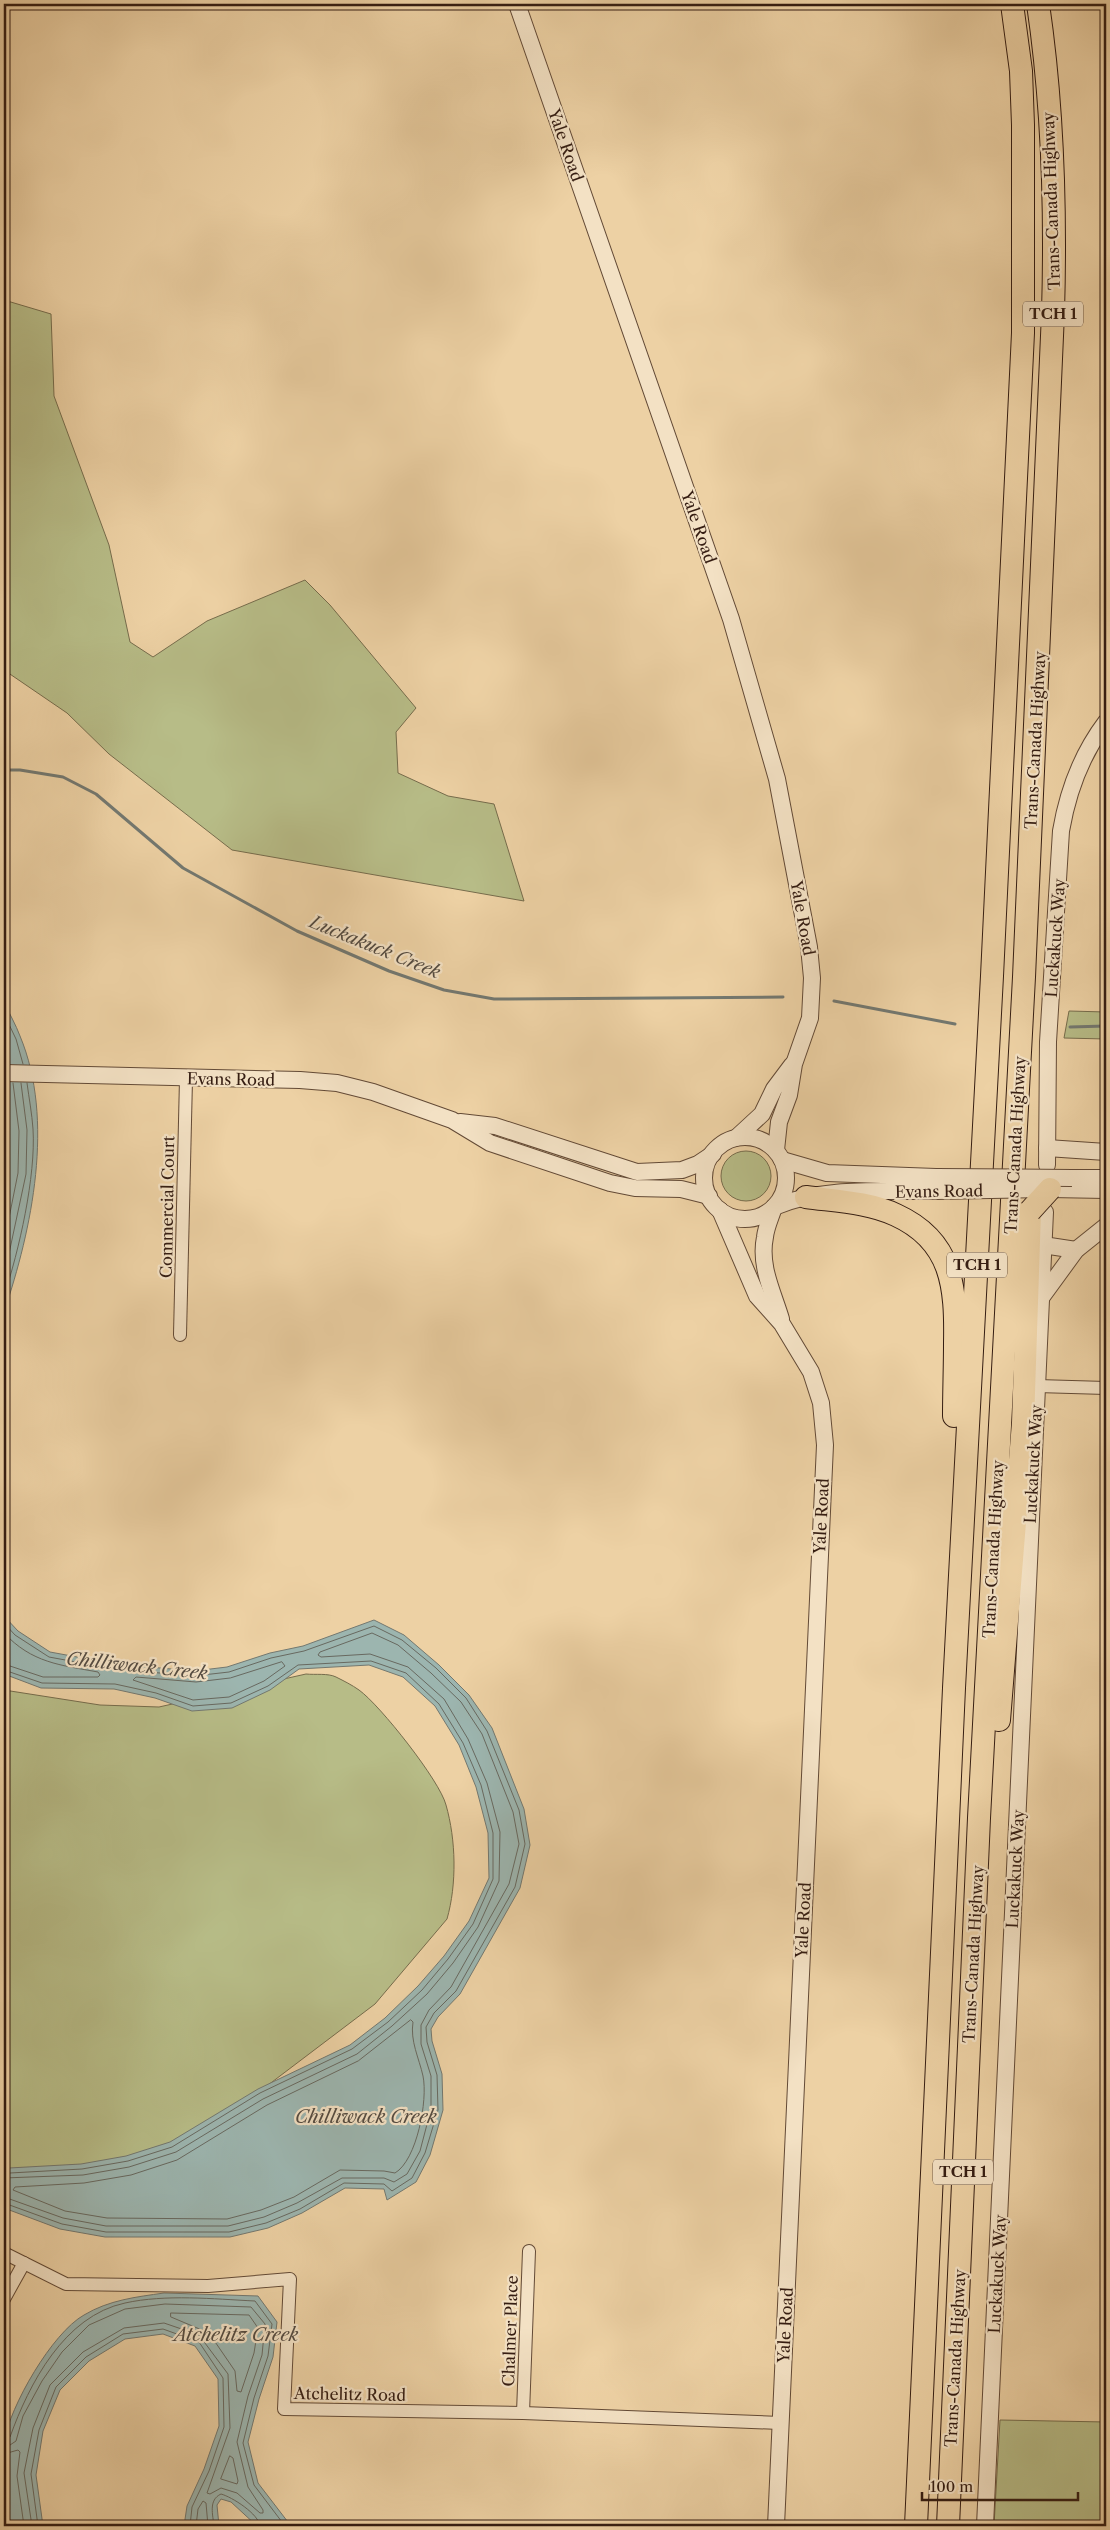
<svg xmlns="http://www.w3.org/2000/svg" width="1110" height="2530" viewBox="0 0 1110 2530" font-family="'Libre Caslon Text',serif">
<rect width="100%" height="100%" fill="#edd1a4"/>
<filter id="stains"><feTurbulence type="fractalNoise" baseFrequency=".004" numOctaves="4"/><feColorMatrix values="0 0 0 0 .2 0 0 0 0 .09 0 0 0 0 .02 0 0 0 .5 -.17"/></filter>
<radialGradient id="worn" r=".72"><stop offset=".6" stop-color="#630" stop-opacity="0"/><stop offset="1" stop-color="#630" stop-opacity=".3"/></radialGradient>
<g fill="#b7bc87" stroke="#766c4c">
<path d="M4,300L51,314L54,396L109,545L130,642L153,657L207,621L305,580L330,605L416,708L396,732L398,773L448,796L494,804L524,901L232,850L109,754L67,713L4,670Z"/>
<path d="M1069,1011L1106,1012V1039L1064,1038Z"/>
<circle cx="746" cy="1176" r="25"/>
<path d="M306,1674C315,1675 328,1673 336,1677C344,1681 352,1685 359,1690C380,1705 440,1781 446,1805C456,1840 457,1884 447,1919L375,2004L214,2126L67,2191L4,2168V1690L100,1705L159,1707Z"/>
<path d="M1000,2420L1106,2422V2526H994Z"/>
</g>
<g fill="#9cb5af" stroke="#737870">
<path d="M4,1002C9,1013 16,1025 20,1036C55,1120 32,1229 4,1312V1192L6,1157L4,1141Z"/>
<path d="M4,1616L18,1631L50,1652L115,1664L194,1671L227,1667L270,1653L303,1646L374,1620L404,1635L439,1665L469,1695L492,1728L524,1809L530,1845L520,1888L460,1994L438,2017L431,2029L432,2041L442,2074L443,2110L430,2155L416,2182L387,2200L384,2189L345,2188L302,2213L268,2228L230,2237H105L60,2229L4,2208V2165L9,2168L81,2164L126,2156L170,2142L258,2089L350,2045L385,2018L418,1986L444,1956L469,1921L489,1878L488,1833L476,1787L459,1745L435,1706L403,1677L369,1665L299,1669L270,1690L232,1708L192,1711L155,1698L114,1689L41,1688L4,1674Z"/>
<path d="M164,2293L258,2296L277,2322L273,2357L259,2399L248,2442L258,2483L291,2526H257L231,2502L221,2499L217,2505L219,2526H184L187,2506L204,2469L219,2426L218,2379L195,2346L163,2334L125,2339L89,2361L60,2390L43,2431L36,2475L43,2526H5C2,2511 1,2458 4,2442C10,2406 52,2333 84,2315C109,2300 136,2297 164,2293Z"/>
</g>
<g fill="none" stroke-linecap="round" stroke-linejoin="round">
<g stroke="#686960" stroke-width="1">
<path d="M4,1014L16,1039L23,1064"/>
<path d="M4,1243L18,1173L19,1131L13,1083"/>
<path d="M4,1277L26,1174L27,1130L21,1083"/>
<path d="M4,1296C19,1251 36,1176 33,1129C32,1114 29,1098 27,1083"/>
<path d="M4,1623L15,1635L49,1657L114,1669L194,1676L229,1672L271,1658L304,1651L374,1626L402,1640L436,1668L466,1698L487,1731L519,1810L525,1844L515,1887L456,1991L434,2013L426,2027L427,2042L437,2075L438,2110L425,2153L412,2178L392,2191L384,2184L344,2183L300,2209L266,2223L229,2232H106L62,2224L4,2203"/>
<path d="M4,1633C32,1663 60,1665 98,1672L100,1675L98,1677H43L4,1664"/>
<path d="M282,1662L285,1666L264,1681L229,1697L193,1700L133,1680L136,1677L196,1682L230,1678Z"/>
<path d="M4,1670L42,1683L115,1684L156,1693L193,1706L231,1703L268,1686L298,1665L371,1661L406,1673L439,1704L463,1743L481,1785L493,1833V1879L473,1924L448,1959L422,1990L388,2022L352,2049L260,2093L172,2147L128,2161L82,2169L10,2173L4,2171"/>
<path d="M411,2020L413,2022C410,2041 419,2058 423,2076C428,2100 417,2160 395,2173L384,2171L340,2170L294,2197L261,2210L227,2219L107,2218L65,2211L13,2190L15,2187L84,2183L131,2175L177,2160L267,2105L358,2061Z"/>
<path d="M4,2178L83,2175L129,2167L176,2152L263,2099L357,2054L392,2026L427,1994L453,1963L478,1927L499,1881L500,1832L487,1783L468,1739L444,1699L408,1667L370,1654L321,1657L318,1655L320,1652L372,1633L398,1645L431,1673L461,1702L482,1734L513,1812L519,1844L509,1884L451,1987L429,2010L421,2025V2044L431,2076V2109L420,2151L407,2174L394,2182L384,2178H342L297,2203L264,2217L228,2226H106L63,2218L4,2197"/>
<path d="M171,2313L249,2315L258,2328L254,2353L241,2392L237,2391L235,2371L209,2333L171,2317Z"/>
<path d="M4,2440L10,2437C29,2384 64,2316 125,2303C166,2294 213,2299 255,2301L272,2324L268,2356L254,2398L243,2443L254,2485L285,2526"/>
<path d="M4,2447L10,2445L16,2441L23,2416L42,2381L62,2352L89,2325L125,2309L165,2304L251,2307L265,2324L262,2355L248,2396L237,2442L248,2487L263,2510V2513H260L237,2493L221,2488L210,2494L207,2493L230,2428L228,2374L199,2335L164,2323L124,2328L83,2352L50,2385L33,2428L24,2473L32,2526"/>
<path d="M4,2454L18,2450L20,2452L17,2476L24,2526"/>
<path d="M230,2456L233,2458L238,2481L237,2484L221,2479Z"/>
<path d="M38,2526L31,2474L39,2430L56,2387L86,2357L123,2334L163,2329L199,2342L223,2378L224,2427L209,2471L192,2507L190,2526"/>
<path d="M196,2526L198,2509L203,2501L206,2503L208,2526"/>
<path d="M214,2526C213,2515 208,2500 221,2494C232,2497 259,2514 260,2526"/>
</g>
<g stroke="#737870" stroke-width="3">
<path d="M4,770H20L63,777L96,794L183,868L297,931L389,971L444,990L494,999L783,997"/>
<path d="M834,1001L955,1024"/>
<path d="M1070,1027L1106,1026"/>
</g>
<g stroke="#634a36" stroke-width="14">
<g id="minor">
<path d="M180,1335L186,1079"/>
<path d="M1037,1386L1106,1388"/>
<path d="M4,2253L66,2284L208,2286L290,2279L284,2409L523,2413L780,2423"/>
<path d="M4,2299L24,2263"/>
<path d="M523,2413L529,2251"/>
</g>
</g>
<g stroke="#634a36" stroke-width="18">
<g id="tertiary">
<path d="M517,4L731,619L777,779L809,947L812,978L810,1018L794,1064L789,1095L779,1122L776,1150"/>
<path d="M4,1073L300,1080L337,1083L373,1092L452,1120L490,1143L610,1183L635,1188L681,1189L709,1196"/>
<path d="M460,1122L495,1126L637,1172L682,1170L698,1164L713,1154"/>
<circle cx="745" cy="1178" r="41"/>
<path d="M736,1138L762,1114L774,1089L792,1065"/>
<path d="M1047,1148L1106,1152"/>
<path d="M782,1160L827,1173L936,1177"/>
<path d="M1047,1165L1048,1042L1061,831C1068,790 1081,755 1106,722"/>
<path d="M1072,1178H1106"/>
<path d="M1050,1189L1106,1190"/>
<path d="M774,1207C824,1186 883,1192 936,1191"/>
<path d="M774,1207C771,1217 766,1227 765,1237C759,1266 773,1292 781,1319"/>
<path d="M720,1210L757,1296L782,1324L811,1372L821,1403L825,1445L776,2526"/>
<path d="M1043,1245L1076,1250"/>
<path d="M1041,1298L1076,1250L1106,1226"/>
<path d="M985,2526L1045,1212"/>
</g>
</g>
<g stroke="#351d12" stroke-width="24">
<g id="motorway">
<path d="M806,1197C835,1201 869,1202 896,1215C953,1241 956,1288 955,1343C955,1367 954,1392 954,1416"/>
<path d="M999,1720L1023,1423L1030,1211L1028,1191"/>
<path d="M916,2526L954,1688L992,976L1023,333V125L1021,71L1012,4"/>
<path d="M948,2526L979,1818L1024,977L1053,313C1056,210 1053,106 1038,4"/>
</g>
</g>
<use href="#minor" stroke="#f3e1c4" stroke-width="12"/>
<use href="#tertiary" stroke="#f3e1c4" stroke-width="16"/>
<use href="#motorway" stroke="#edd1a4" stroke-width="22"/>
<g stroke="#634a36" stroke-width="18" stroke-linecap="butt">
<g id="tertiary-bridge">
<path d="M936,1177L1072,1178"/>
<path d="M936,1191L1050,1189"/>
</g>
</g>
<g stroke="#351d12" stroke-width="24" stroke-linecap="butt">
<path id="motorway-bridge" d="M1030,1211L1050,1189"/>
</g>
<use href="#tertiary-bridge" stroke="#f3e1c4" stroke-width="16"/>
<use href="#motorway-bridge" stroke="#edd1a4" stroke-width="22"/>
</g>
<g text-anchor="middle" stroke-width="4.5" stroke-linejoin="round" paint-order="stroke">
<g fill="#f3e1c4" stroke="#6e5847" stroke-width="1">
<rect x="1023" y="301.5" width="60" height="25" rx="4"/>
<rect x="947" y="1252.5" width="60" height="25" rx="4"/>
<rect x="933" y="2159.5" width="60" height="25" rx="4"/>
</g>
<g font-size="15" font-weight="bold" fill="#351d12">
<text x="1053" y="319">TCH 1</text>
<text x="977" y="1270">TCH 1</text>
<text x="963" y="2177">TCH 1</text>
</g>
<g font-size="16" fill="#351d12" stroke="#f3e1c4">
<text transform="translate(566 145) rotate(71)" y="6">Yale Road</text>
<text transform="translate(1051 201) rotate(-92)" y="6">Trans-Canada Highway</text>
<text transform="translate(699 527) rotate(71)" y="6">Yale Road</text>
<text transform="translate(1035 740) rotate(-87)" y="6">Trans-Canada Highway</text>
<text transform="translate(803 918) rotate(80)" y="6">Yale Road</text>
<text transform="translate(1055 938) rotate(-86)" y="6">Luckakuck Way</text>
<text transform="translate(231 1079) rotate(1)" y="6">Evans Road</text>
<text transform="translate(1015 1145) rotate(-87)" y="6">Trans-Canada Highway</text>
<text transform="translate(939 1191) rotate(-1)" y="6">Evans Road</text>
<text transform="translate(167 1207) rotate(-89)" y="6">Commercial Court</text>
<text transform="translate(1033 1464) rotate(-87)" y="6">Luckakuck Way</text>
<text transform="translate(821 1516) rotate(-87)" y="6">Yale Road</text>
<text transform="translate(993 1549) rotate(-87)" y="6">Trans-Canada Highway</text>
<text transform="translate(1015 1869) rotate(-87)" y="6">Luckakuck Way</text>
<text transform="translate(803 1920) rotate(-87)" y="6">Yale Road</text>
<text transform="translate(973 1954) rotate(-87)" y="6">Trans-Canada Highway</text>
<text transform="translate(997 2274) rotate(-87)" y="6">Luckakuck Way</text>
<text transform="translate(785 2325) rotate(-87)" y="6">Yale Road</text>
<text transform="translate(510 2331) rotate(-88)" y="6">Chalmer Place</text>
<text transform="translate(955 2358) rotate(-87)" y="6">Trans-Canada Highway</text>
<text transform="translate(350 2394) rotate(1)" y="6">Atchelitz Road</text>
</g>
<g font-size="18" font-style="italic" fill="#544b41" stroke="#f3e1c4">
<text transform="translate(375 947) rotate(22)" y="6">Luckakuck Creek</text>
<text transform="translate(137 1666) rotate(6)" y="6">Chilliwack Creek</text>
<text x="366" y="2123">Chilliwack Creek</text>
<text x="236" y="2341">Atchelitz Creek</text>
</g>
</g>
<rect width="1110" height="2530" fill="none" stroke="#edd1a4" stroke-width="20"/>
<rect x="5" y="5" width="1100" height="2520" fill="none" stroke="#351d12" stroke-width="2.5"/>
<rect x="10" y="10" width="1090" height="2510" fill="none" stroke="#351d12"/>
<path d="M922 2492v8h156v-8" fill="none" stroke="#351d12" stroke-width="2.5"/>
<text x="930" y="2492" font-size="15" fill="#351d12" stroke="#f3e1c4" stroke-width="4" paint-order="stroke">100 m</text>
<rect width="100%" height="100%" filter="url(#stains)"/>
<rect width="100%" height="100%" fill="url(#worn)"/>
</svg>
